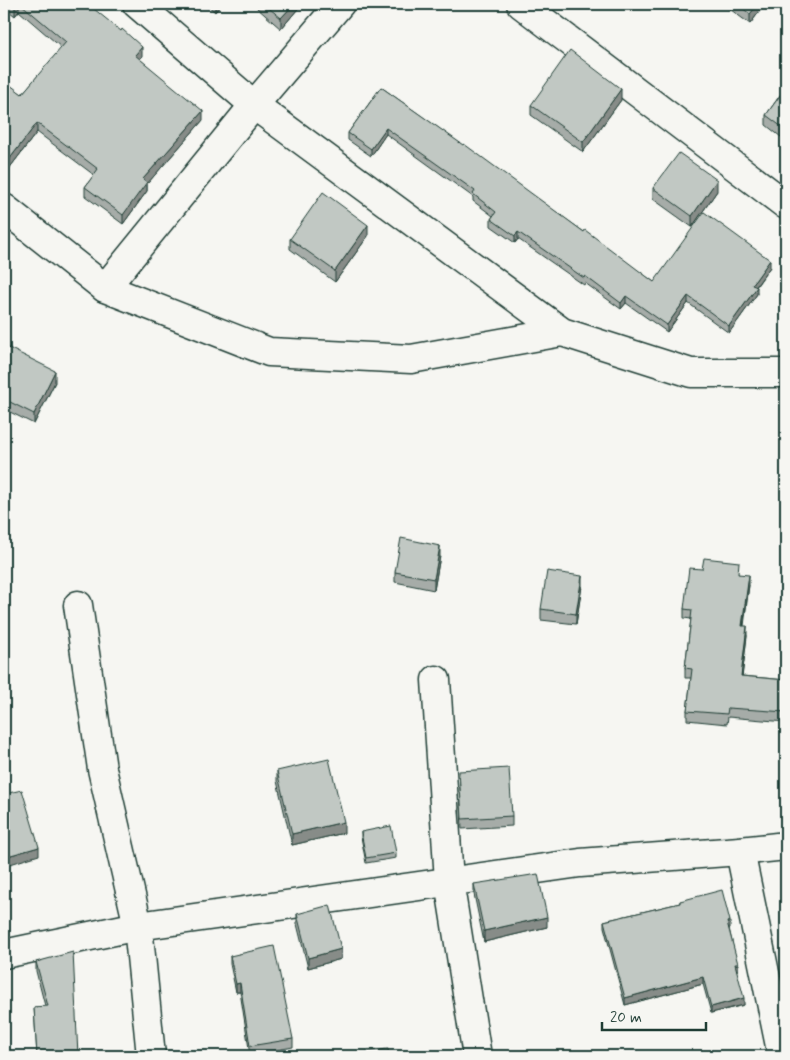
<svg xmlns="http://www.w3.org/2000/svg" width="790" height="1060" viewBox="0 0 790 1060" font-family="Mynerve,sans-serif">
<rect width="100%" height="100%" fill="#f6f6f2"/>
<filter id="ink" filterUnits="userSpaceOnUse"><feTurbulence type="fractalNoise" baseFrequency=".02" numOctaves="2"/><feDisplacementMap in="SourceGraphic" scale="10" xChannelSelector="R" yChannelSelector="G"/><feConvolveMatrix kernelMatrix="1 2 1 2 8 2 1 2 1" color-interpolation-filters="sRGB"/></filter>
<g filter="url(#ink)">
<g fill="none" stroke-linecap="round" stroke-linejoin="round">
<g stroke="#1f3d34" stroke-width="31">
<g id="minor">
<path d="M137,4L254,105L562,332L691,373H786"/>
<path d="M521,4L786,205"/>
<path d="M4,208L105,288L269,352L411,359L562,332"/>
<path d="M105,288L254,105L340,4"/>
<path d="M78,605L102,769L138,926L151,1056"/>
<path d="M436,680L449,881L477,1056"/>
<path d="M740,851L782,1056"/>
<path d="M4,954L138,926L580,863L740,851L786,846"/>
</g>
</g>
<use href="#minor" stroke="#f6f6f2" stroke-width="28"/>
</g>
<g fill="#a6aca8" stroke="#1f3d34">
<path d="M4,4H88L142,56L140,59L203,120L147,184V191L123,224L85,196V187L94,175L37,132L8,170L4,167V82L22,94L62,48L19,11L15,16L4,7Z"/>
<path d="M206,4H222L215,12Z"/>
<path d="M257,4H302L281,29L257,8Z"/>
<path d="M723,4H765L750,24Z"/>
<path d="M381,87L654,282L770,267L756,287L757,294L729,333L688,303L667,332L626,303L621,309L585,283L584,285L518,239L515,243L491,226V219L493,216L473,201V197L386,134L371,156L348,140V133Z"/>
<path d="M786,87V141L766,125V115Z"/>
<path d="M621,100L583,152L531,115V105Z"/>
<path d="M653,188L717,191L692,227L653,199Z"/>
<path d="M368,236L335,282L290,249V239Z"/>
<path d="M4,353L55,382L34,424L4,409Z"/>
<path d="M440,556L434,590L395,582V572Z"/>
<path d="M702,569L739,574L749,585L744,626L747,636L742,676L786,680V722L728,717L727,724L687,720V711L691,678H685V668L691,619L684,618V609Z"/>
<path d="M582,586L576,624L541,620V609Z"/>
<path d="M277,771L344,833L292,845L277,781Z"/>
<path d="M459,771L512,816V826L462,829Z"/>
<path d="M361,832L396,853V858L366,863L361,837Z"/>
<path d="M474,884L547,927L484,942L474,894Z"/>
<path d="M680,901L730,928H729L738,970H736L744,1005L711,1013L703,984L625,1005L604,927V921L680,903Z"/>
<path d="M297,914L341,959L308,968L297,924Z"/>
<path d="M230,956L293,1039V1047L250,1055L240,992H236L230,964Z"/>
<path d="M36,962L78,1056H37L34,1007L45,1006L36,971Z"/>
</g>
<g fill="#878c88" stroke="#1f3d34">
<path d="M18,4H19V11L15,16V7Z"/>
<path d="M215,4H222L215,12Z"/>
<path d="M294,4H302L281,29V18Z"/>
<path d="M758,4H765L750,24V14Z"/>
<path d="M142,47V56L135,64V55Z"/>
<path d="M621,89V100L583,152V142Z"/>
<path d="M203,111V120L147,184V191L123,224V215L143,179Z"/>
<path d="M37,123V132L8,170V161Z"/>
<path d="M386,128V134L371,156V149Z"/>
<path d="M717,180V191L692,227V216Z"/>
<path d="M368,225V236L335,282V271Z"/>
<path d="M518,232V239L515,243V236Z"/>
<path d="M770,260V267L752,292V285Z"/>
<path d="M7,270V279L4,283V274Z"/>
<path d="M757,287V294L729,333V326Z"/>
<path d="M626,296V303L621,309V303Z"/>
<path d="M688,296V303L667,332V325Z"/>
<path d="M55,371V382L34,424V414Z"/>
<path d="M440,546V556L434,590V579Z"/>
<path d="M749,575V585L742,635V626Z"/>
<path d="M582,576V586L576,624V614Z"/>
<path d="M747,626V636L741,686V676Z"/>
<path d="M344,822V833L292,845V834Z"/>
<path d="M39,847V855L4,866V857Z"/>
<path d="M547,917V927L484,942V931Z"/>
<path d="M730,921V928L727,929V922Z"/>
<path d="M341,949V959L308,968V958Z"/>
<path d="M735,964H738V970L735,971Z"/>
<path d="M703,977V984L625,1005V998Z"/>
<path d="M240,983V992H236V984Z"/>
<path d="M744,998V1005L711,1013V1007Z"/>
</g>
<g fill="#c1c8c3" stroke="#1f3d34">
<path d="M11,4H18L15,7Z"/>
<path d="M21,4H88L121,31L122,29L142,47L135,55L203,111L143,179L147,182L123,215L85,187L98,169L37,123L8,161L4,158V82L5,81L22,94L66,42Z"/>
<path d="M264,4H294L281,18Z"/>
<path d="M737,4H758L750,14Z"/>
<path d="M570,50L621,89L583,142L531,105Z"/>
<path d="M381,87L463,145L464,144L584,232L585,230L654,282L704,212L770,260L752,285L757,287L729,326L688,296L667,325L626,296L621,303L585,276L584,278L518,232L515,236L491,219L496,212L473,194L475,191L386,128L371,149L348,133Z"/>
<path d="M786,87V130L766,115Z"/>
<path d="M679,153L717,180L692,216L653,188Z"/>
<path d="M323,192L368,225L335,271L290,239Z"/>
<path d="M4,267L7,270L4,274Z"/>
<path d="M7,347L55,371L34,414L4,399V353Z"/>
<path d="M401,538L440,546L434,579L395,572Z"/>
<path d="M704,558L739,562L738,574L749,575L742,626H747L741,676L786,680V712L728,708L727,714L687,711L692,669L685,668L692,610L684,609L689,568L702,569Z"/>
<path d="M547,571L582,576L576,614L541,609Z"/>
<path d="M329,759L344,822L292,834L277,771Z"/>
<path d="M509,768L512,816L462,819L459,771Z"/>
<path d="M22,790L39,847L4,857V794Z"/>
<path d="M391,826L396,853L366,858L361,832Z"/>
<path d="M538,874L547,917L484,931L474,884Z"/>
<path d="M722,890L730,921L727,922L738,964H735L744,998L711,1007L703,977L625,998L604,921L680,903V901Z"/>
<path d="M330,905L341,949L308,958L297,914Z"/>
<path d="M274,946L293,1039L250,1046L240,983L236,984L230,956Z"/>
<path d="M73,952L78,1056H37L34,1007L48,1006L36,962Z"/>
<path d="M388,1049L389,1056H361V1052Z"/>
</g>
</g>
<rect width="790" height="1060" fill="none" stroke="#f6f6f2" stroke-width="20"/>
<rect x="10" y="10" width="770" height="1040" fill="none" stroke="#1f3d34" stroke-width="2" filter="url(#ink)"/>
<path d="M602 1022v8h104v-8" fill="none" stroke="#1f3d34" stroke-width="2.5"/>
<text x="610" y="1022" font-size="15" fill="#1f3d34" stroke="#f6f6f2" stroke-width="4" paint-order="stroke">20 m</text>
</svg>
